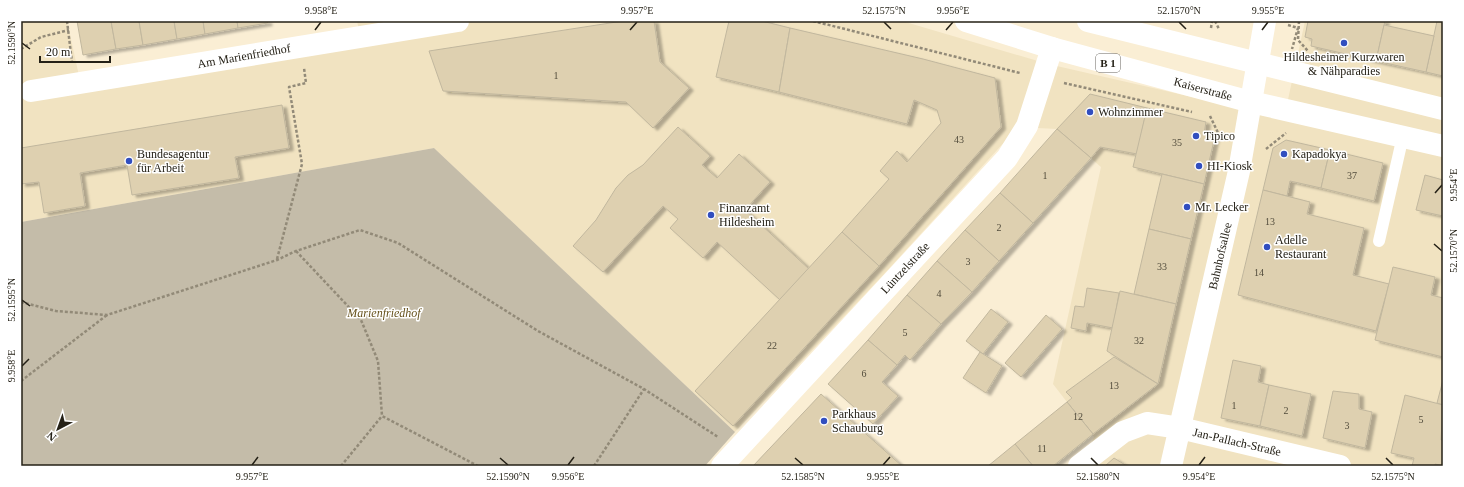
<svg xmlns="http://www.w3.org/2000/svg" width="1464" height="487" viewBox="0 0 1464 487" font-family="'Times New Roman',serif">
<defs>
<filter id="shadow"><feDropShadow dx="4.5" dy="2.5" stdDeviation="1" flood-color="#0004"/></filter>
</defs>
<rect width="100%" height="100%" fill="#faeed4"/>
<path fill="#f1e3c1" d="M21,21H67L81,85L362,43L357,21H902L1048,64L1284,118L1305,21H1443V466H1080L1094,437L1053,384L1101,167L1057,129L1018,127L885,273L735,432L434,148L21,222Z"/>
<path fill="#c4bca9" d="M434,148L735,432L705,466H21V222Z"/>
<g fill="#ded0b0" stroke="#c1b79e" filter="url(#shadow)">
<path d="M77,21H111L116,49L83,55Z"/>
<path d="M111,21H139L143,45L116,49Z"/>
<path d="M139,21H174L177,39L143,45Z"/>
<path d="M174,21H203L205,34L177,39Z"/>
<path d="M203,21H237L238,28L205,34Z"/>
<path d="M237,21H267L268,23L238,28Z"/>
<path d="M623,21H654L660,62L689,88L653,128L626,102L443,91L429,51Z"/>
<path d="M729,21H762L790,28L779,92L716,77Z"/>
<path d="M1308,21H1385L1376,61L1311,46L1312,39L1305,37Z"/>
<path d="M1437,21H1443V76L1426,72Z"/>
<path d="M1384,25L1434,36L1426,72L1376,61Z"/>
<path d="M790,28L923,59L995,78L1001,127L879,266L842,232L889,179L880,171L897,151L907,162L941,123L937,110L914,100L907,124L779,92Z"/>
<path d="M1090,94L1147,108L1137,154L1100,147L1091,158L1057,129Z"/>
<path d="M282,105L289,148L235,157L239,178L132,195L127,165L80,173L85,206L44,213L39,182L21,184V148Z"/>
<path d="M1147,108L1206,122L1204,134L1215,136L1204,184L1133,167Z"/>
<path d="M678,127L710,156L702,165L717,178L739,154L770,182L745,210L809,269L780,300L717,242L703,258L670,228L678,219L663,206L603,272L573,246L596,220L616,188L628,175L643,165Z"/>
<path d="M1057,129L1091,158L1033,223L1000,193Z"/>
<path d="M1286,140L1330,150L1321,188L1290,181L1287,196L1263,190L1273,148Z"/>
<path d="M1330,150L1383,163L1374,201L1321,188Z"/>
<path d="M1162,174L1204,184L1191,239L1149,229Z"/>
<path d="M1425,175L1443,180V216L1416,210Z"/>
<path d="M1263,190L1310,202L1307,214L1364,228L1353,275L1389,284L1376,331L1238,295Z"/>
<path d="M1000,193L1033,223L999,261L965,230Z"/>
<path d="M1149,229L1191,239L1176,304L1134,294Z"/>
<path d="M965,230L999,261L972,292L937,261Z"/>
<path d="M842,232L879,266L733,426L695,391Z"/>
<path d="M937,261L972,292L941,324L907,295Z"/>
<path d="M1393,267L1435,277L1431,295L1443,298V357L1375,340Z"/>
<path d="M1087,288L1119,293L1113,328L1087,323L1086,331L1071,328L1075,306L1084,307Z"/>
<path d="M1120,291L1176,304L1158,384L1107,351Z"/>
<path d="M907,295L941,324L910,360L905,355L897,365L868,340Z"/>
<path d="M991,309L1008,322L983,354L966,341Z"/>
<path d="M1046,315L1062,329L1021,377L1005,363Z"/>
<path d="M868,340L897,365L882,382L898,396L873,424L828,384Z"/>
<path d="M980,352L1002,366L986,393L963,378Z"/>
<path d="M1114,357L1158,384L1093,434L1067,402L1072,398L1066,392Z"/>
<path d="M1233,360L1261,366L1258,382L1269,385L1260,426L1221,418Z"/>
<path d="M1443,380V405L1437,403Z"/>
<path d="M1269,385L1311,394L1302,436L1260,426Z"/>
<path d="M1333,391L1359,394V409L1372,412L1365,448L1323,438Z"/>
<path d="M821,394L902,466H753Z"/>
<path d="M1405,395L1443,405L1441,440H1443V466L1435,464V466H1412L1414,458L1391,453Z"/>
<path d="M1067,402L1093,434L1053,466H1033L1015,444Z"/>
<path d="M1015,444L1033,466H988Z"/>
<path d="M1114,458L1127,466H1105Z"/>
</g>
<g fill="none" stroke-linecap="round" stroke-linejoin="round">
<g stroke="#928a78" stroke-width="2.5" stroke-dasharray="3 2" stroke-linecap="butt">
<path d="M67,21L72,62"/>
<path d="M813,21L1020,73"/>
<path d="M1215,21L1219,29"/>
<path d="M1299,21L1298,40L1308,51"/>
<path d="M1288,25L1298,28L1292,49"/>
<path d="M1211,28L1212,21"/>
<path d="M21,49L41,37L69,30"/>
<path d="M1064,83L1192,112"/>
<path d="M1210,116L1221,139"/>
<path d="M1266,149L1286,133"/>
<path d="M296,251L361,320L378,361L382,416L478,466"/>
<path d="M277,259L302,164L289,87L306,83L304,68"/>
<path d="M21,302L56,311L107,315L277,260L296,251L360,230L398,243L538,331L644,389L718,437"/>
<path d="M21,381L107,315"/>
<path d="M341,466L382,416"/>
<path d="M594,466L644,389"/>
</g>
<path stroke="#fff" stroke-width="12" d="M1379,241L1403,136"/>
<g stroke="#fff" stroke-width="22">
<path d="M31,91L458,21"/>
<path d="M722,466L1007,158L1027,126L1052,48"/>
<path d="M1079,466L1123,432L1147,423L1180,428L1340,466"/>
</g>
<path stroke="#fff" stroke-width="22" d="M1171,466L1239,171L1265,21"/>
<g stroke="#fff" stroke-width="22">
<path d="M966,21L1052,48L1251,102L1443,146"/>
<path d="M1088,21L1443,109"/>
</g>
</g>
<path fill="none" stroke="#242016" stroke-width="1.5" d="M884,22L891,29M1179,22L1186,29M315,30L321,22M630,30L637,22M946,30L953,22M1262,30L1268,22M22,43L30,49M1435,193L1442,185M1434,244L1442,251M22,300L30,306M22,366L29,359M500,458L508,465M795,458L803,465M1091,458L1098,465M1386,458L1393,465M252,465L258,457M568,465L574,457M883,465L890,457M1199,465L1205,457"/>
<g fill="#314ebf" stroke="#fff" stroke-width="1.5">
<circle cx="1344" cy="43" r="4"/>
<circle cx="1090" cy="112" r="4"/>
<circle cx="1196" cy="136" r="4"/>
<circle cx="1284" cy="154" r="4"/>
<circle cx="129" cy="161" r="4"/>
<circle cx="1199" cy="166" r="4"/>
<circle cx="1187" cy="207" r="4"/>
<circle cx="711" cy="215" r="4"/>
<circle cx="1267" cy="247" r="4"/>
<circle cx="824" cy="421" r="4"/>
</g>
<g text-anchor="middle" stroke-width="3" stroke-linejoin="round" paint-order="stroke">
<g font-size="10" fill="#524c3c">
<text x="556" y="79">1</text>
<text x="959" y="143">43</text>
<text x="1177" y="146">35</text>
<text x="1045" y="179">1</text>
<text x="1352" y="179">37</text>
<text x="1270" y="225">13</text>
<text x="999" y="231">2</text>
<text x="968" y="265">3</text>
<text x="1162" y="270">33</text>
<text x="1259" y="276">14</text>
<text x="939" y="297">4</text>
<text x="905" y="336">5</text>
<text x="1139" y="344">32</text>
<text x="772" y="349">22</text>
<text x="864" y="377">6</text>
<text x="1114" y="389">13</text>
<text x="1234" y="409">1</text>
<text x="1286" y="414">2</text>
<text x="1078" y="420">12</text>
<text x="1421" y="423">5</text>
<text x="1347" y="429">3</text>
<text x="1042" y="452">11</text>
</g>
<rect fill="#fff" stroke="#66635c" stroke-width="1" x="1096" y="54" width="24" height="18" rx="3"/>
<g font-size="11" font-weight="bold" fill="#242016">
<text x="1108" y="67">B 1</text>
</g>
<g font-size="12" fill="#242016" stroke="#fff">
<text transform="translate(244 56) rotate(-10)" y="4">Am Marienfriedhof</text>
<text transform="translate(1203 89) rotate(15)" y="4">Kaiserstraße</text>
<text transform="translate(1220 256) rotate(-77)" y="4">Bahnhofsallee</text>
<text transform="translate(905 268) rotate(-47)" y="4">Lüntzelstraße</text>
<text transform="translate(1237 442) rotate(13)" y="4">Jan-Pallach-Straße</text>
</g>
<g font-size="12" fill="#242016" stroke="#fff" text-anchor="start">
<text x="1344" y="61" text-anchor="middle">Hildesheimer Kurzwaren<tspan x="1344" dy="14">&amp; Nähparadies</tspan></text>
<text x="1098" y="116">Wohnzimmer</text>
<text x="1204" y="140">Tipico</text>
<text x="137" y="158">Bundesagentur<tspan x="137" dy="14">für Arbeit</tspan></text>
<text x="1292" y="158">Kapadokya</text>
<text x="1207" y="170">HI-Kiosk</text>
<text x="1195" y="211">Mr. Lecker</text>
<text x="719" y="212">Finanzamt<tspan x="719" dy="14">Hildesheim</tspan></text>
<text x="1275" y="244">Adelle<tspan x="1275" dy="14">Restaurant</tspan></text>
<text x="832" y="418">Parkhaus<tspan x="832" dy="14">Schauburg</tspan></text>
</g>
<g font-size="12" font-style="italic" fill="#66521c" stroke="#fff">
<text x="384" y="317">Marienfriedhof</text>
</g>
</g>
<rect width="1464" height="487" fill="none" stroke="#ffffff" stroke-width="44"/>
<g transform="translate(58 429) rotate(221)" stroke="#ffffff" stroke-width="3" paint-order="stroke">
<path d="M0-3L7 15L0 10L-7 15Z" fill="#242016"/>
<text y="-6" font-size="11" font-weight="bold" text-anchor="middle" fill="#242016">N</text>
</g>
<path d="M40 56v6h70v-6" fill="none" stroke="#242016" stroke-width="2"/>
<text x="46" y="56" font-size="12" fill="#242016" stroke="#ffffff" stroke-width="3" paint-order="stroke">20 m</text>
<rect x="22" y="22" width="1420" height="443" fill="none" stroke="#242016" stroke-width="1.5"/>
<g font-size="10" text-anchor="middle" fill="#242016">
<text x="321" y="14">9.958°E</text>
<text x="637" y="14">9.957°E</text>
<text x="884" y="14">52.1575°N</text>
<text x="953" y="14">9.956°E</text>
<text x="1179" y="14">52.1570°N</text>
<text x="1268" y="14">9.955°E</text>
<text transform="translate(11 43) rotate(-90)" y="4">52.1590°N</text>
<text transform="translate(1453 185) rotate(-90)" y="4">9.954°E</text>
<text transform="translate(1453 251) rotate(-90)" y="4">52.1570°N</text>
<text transform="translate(11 300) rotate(-90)" y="4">52.1595°N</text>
<text transform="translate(11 366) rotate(-90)" y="4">9.958°E</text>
<text x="252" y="480">9.957°E</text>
<text x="508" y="480">52.1590°N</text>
<text x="568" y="480">9.956°E</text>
<text x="803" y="480">52.1585°N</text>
<text x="883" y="480">9.955°E</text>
<text x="1098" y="480">52.1580°N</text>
<text x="1199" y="480">9.954°E</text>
<text x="1393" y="480">52.1575°N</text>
</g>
</svg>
